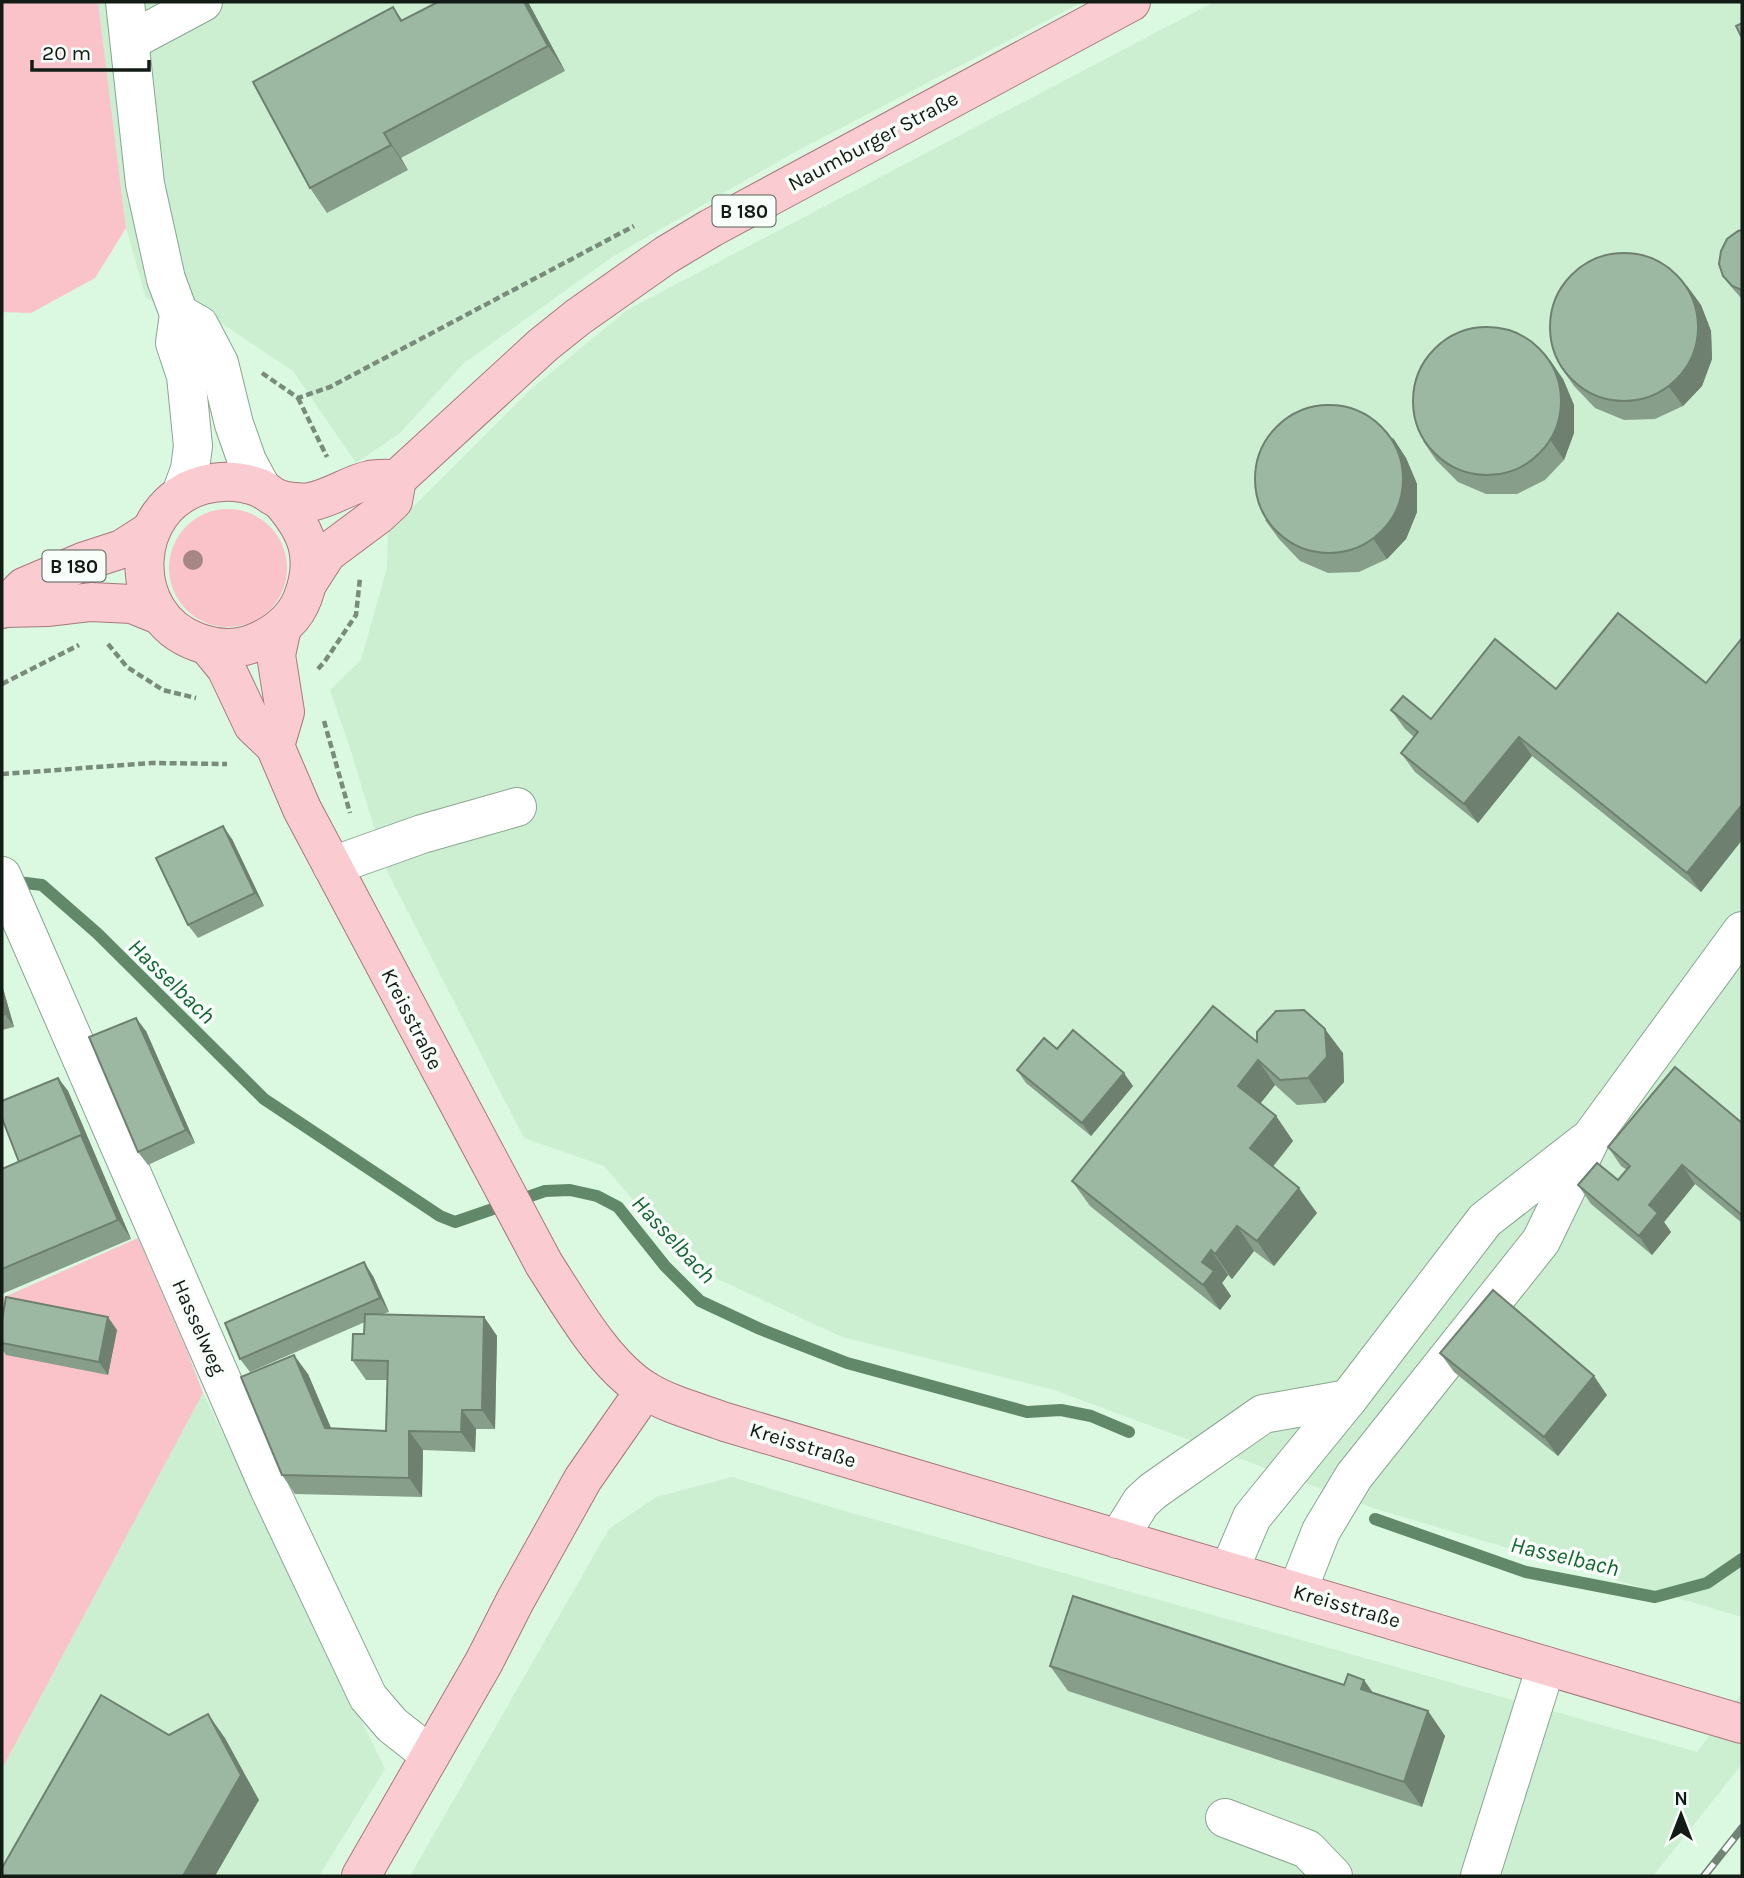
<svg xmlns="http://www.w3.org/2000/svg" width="1744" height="1878" viewBox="0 0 1744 1878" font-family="Karla,sans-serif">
<rect width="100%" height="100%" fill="#dbf8e0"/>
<g fill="#ccefd2">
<path d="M98,2H1082L795,152L612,257L463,364L400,433L356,463L293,371L218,321L146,298L126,228Z"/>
<path d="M1214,2H1742V1617L1376,1509L1054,1390L842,1337L690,1266L604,1166L524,1138L388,873L350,748L330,690L361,660L387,568L388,532L529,391L627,310Z"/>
<path d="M203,1393L385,1769L319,1876H2V1769Z"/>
<path d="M732,1477L834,1508L1697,1752L1742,1693V1764L1653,1876H410L609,1529L656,1497Z"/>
</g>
<g fill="#fac3ca">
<path d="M2,2H98L126,228L95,278L31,313L2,312Z"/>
<circle cx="228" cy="568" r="59"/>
<path d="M138,1238L186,1348L203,1393L2,1769V1298Z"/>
</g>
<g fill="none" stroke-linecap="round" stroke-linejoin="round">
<g stroke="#608869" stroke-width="12">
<path d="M9,881L42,885L98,934L264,1099L440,1216L455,1222L545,1191L570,1190L597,1196L618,1207L665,1266L700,1301L760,1329L847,1363L1027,1412L1061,1410L1091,1416L1129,1432"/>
<path d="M1375,1519L1526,1572L1655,1597L1707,1583L1742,1559"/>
</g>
<g stroke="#8aa58f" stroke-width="40">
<g id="minor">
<path d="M125,2L145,184L166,279L179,314L175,343L186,376L193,446L190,469L181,494"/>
<path d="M130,41L203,2"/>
<path d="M179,314L199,325L219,363L234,424L247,461L262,489"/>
<path d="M332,866L422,834L517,807"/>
<path d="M2,876L269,1488L368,1697L392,1725L430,1755"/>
<path d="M1118,1539L1141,1502L1153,1491L1263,1414L1348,1399"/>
<path d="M1229,1571L1252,1517L1348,1399L1485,1220L1585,1142"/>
<path d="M1297,1592L1321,1531L1354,1476L1541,1241L1592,1136L1742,931"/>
<path d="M1225,1818L1307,1849L1333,1876"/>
<path d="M1480,1876L1546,1666"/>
</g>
</g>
<g stroke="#a7787c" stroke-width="40">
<g id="major">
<path d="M280,500C307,530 318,557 303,597C295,619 276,634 254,643C236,650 216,649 197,642C124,616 128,506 203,485C222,480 242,481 260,488C267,491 272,497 279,499C286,502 302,503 310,502C332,498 350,484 370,480C378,478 388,479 397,479"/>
<path d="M309,581L327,553L378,515L393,501L397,479L543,345L578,317L666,255L711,228L1131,2"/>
<path d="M3,608L49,607L91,602L132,604L159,615"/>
<path d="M2,609L24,587L85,561L122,549L150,531"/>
<path d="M208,646L226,668L253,725L275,746L302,809L544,1264C570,1304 604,1365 645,1390C669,1405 698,1412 725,1422L1742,1724"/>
<path d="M275,746L285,712L276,655L282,627"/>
<path d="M361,1876L484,1662L515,1601L583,1479L645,1390"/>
</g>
</g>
<g stroke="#798c7c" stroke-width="4.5" stroke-dasharray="7 3.5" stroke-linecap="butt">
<path d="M262,373L298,398L330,387L634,226"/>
<path d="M298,398L327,457"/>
<path d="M108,644L127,667L163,690L196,698"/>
<path d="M318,669L325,661L356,615L360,578"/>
<path d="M2,684L79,645"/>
<path d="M324,721L350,813"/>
<path d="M2,774L152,763L227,764"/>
</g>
<use href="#minor" stroke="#fff" stroke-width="38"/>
<use href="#major" stroke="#faccd2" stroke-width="38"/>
<g stroke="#708374" stroke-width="8">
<path id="rail" d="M1704,1876L1742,1828"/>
</g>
<use href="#rail" stroke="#f8fef9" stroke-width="5" stroke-dasharray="16" stroke-linecap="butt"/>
</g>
<circle fill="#a68785" cx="193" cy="560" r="10"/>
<g fill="#879e8b">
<path d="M528,2L565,71L401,158L408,170L327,213L310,188L393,7L403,21Z"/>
<path d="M1742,230V299L1733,289L1723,276Z"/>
<path d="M1687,286L1701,305L1711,331L1712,359L1702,386L1683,406L1655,419L1624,420L1595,408L1574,386L1560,366Z"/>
<path d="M1563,379L1574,405V433L1564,460L1545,480L1517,494H1486L1458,482L1436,460L1423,441Z"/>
<path d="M1393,438L1406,458L1417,484V512L1406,539L1387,559L1359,572L1328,573L1300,561L1279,539L1265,520Z"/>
<path d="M1742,638V840L1701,892L1532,756L1478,823L1415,772L1401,753L1414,737L1405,729L1391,710L1431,719L1556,689L1706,683Z"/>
<path d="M232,839L264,906L198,938L188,925Z"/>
<path d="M2,985L14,1027L2,1030Z"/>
<path d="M146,1031L195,1143L148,1165L138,1152Z"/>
<path d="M1257,1042L1343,1053L1344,1082L1325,1103L1297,1105L1275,1085L1260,1104L1276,1116L1293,1141L1273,1167L1317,1213L1274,1266L1254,1251L1232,1279L1228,1275L1222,1283L1231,1296L1220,1310L1090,1206L1072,1181Z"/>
<path d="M1017,1070L1133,1086L1091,1136L1026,1083Z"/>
<path d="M58,1078L68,1091L131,1239L2,1294V1169L19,1162Z"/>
<path d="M1742,1123V1223L1695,1184L1664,1222L1671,1232L1652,1255L1591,1204L1578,1185L1618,1180L1627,1170L1621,1166L1608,1147Z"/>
<path d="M373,1276L389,1312L383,1314L484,1317L497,1336L495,1429H476L475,1452L423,1450L422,1497L295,1494L282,1475L308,1374L331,1428L386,1431L387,1380H366L352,1360L364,1334L365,1322L250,1372L240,1359Z"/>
<path d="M2,1320L117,1330L108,1375L6,1355L2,1349Z"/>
<path d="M1440,1353L1607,1395L1558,1456L1454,1372Z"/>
<path d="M1050,1666L1344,1685L1428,1711L1445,1736L1422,1807L1068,1691Z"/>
</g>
<g fill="#6e8171">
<path d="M524,2H528L565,71L548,46Z"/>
<path d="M384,133L401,158L408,170L391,145Z"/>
<path d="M1687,286L1701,305L1711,331L1712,359L1702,386L1683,406L1669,387Z"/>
<path d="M1550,360L1563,379L1574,405V433L1564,460L1551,441Z"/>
<path d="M1393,438L1406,458L1417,484V512L1406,539L1387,559L1374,540Z"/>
<path d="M1519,737L1532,756L1478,823L1464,804Z"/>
<path d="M1742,805V840L1701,892L1687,873Z"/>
<path d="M223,826L232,839L264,906L255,893Z"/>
<path d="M2,985L14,1027L5,1014L2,1002Z"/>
<path d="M136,1018L146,1031L195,1143L186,1130Z"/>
<path d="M1325,1029L1343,1053L1344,1082L1325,1103L1308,1078Z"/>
<path d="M1258,1060L1275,1085L1255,1110L1238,1086Z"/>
<path d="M1124,1073L1133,1086L1091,1136L1082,1123Z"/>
<path d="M58,1078L68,1091L131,1239L118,1220L81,1135Z"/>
<path d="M1276,1116L1293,1141L1267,1173L1250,1148Z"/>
<path d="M1682,1165L1695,1184L1664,1222L1671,1232L1652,1255L1639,1236L1649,1205Z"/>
<path d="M1299,1188L1317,1213L1274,1266L1257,1241Z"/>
<path d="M1237,1226L1254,1251L1232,1279L1215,1254Z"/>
<path d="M1211,1250L1228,1275L1222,1283L1231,1296L1220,1310L1203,1285L1202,1262Z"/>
<path d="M364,1262L373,1276L389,1312L380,1298Z"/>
<path d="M108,1317L117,1330L108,1375L99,1362Z"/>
<path d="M484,1317L497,1336L495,1429L482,1410Z"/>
<path d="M294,1355L308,1374L339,1447L325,1428Z"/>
<path d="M1594,1376L1607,1395L1558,1456L1544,1437Z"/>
<path d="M462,1410L476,1429L475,1452L461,1432Z"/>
<path d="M409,1431L423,1450L422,1497L409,1478Z"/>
<path d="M1364,1680L1381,1704L1361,1689Z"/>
<path d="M1428,1711L1445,1736L1422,1807L1404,1782Z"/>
<path d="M208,1714L225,1738L259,1800L215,1876H183Z"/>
</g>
<g fill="#9db8a2" stroke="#6e8171" stroke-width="2">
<path d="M438,2H524L548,46L384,133L391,145L310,188L253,82L393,7L401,21Z"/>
<path d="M1742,23V38L1736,26Z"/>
<path d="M1742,230V290L1732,286L1723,276L1719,264L1721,251L1727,239L1738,231Z"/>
<circle cx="1624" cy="327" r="74"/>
<circle cx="1487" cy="401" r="74"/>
<circle cx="1329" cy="479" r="74"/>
<path d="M1618,613L1706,683L1742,638V805L1687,873L1519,737L1464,804L1401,753L1418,732L1391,710L1403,696L1431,719L1495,639L1556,689Z"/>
<path d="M223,826L255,893L188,925L156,858Z"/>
<path d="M2,1002L5,1014L2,1015Z"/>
<path d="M1213,1006L1257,1042V1032L1276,1011L1304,1010L1325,1029L1327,1057L1308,1078L1280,1080L1258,1060L1238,1086L1276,1116L1250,1148L1299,1188L1257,1241L1237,1226L1215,1254L1211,1250L1202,1262L1214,1271L1203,1285L1072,1181Z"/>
<path d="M136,1018L186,1130L138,1152L89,1037Z"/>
<path d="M1073,1030L1124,1073L1082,1123L1017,1070L1044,1038L1057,1049Z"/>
<path d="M1675,1067L1742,1123V1215L1682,1165L1649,1205L1658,1213L1639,1236L1578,1185L1597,1163L1618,1180L1630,1166L1608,1147Z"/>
<path d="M58,1078L85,1141L81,1135L19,1162L2,1118V1101Z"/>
<path d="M81,1135L118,1220L2,1269V1169Z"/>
<path d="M364,1262L380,1298L240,1359L225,1323Z"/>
<path d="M1493,1290L1594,1376L1544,1437L1440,1353Z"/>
<path d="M6,1297L108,1317L99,1362L2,1343V1320Z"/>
<path d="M365,1314L484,1317L482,1410H462L461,1432L409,1431V1478L282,1475L241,1377L294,1355L325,1428L386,1431L388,1361L352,1360L353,1334H364Z"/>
<path d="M1073,1596L1344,1685L1348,1674L1364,1680L1361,1689L1428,1711L1404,1782L1050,1666Z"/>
<path d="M101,1695L169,1735L208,1714L241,1775L183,1876H2V1868Z"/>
</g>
<g text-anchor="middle" stroke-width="7" stroke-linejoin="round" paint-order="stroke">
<g fill="#f8fef9" stroke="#576059" stroke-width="2">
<rect x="712.5" y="195.5" width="63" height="31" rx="5"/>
<rect x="42.5" y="550.5" width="63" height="31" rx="5"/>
</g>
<g font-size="19" font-weight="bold" fill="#121c14">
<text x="744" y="218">B 180</text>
<text x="74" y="573">B 180</text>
</g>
<g font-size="21" fill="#121c14" stroke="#f8fef9">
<text transform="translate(873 141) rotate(-28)" y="7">Naumburger Straße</text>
<text transform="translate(412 1019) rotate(63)" y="7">Kreisstraße</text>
<text transform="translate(199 1327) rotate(66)" y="7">Hasselweg</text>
<text transform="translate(803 1445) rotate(17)" y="7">Kreisstraße</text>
<text transform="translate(1347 1606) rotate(16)" y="7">Kreisstraße</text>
</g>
<g font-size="23" font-style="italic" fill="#136531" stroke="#f8fef9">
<text transform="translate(172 981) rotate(44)" y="8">Hasselbach</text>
<text transform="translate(674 1239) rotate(47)" y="8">Hasselbach</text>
<text transform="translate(1565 1556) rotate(13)" y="8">Hasselbach</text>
</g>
</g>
<rect width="1744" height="1878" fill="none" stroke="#121c14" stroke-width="7"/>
<g transform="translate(1681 1815)" stroke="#f8fef9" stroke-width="5" paint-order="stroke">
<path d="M0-5L12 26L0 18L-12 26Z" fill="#121c14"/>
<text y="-10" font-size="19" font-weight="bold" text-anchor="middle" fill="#121c14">N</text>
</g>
<path d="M32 60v10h117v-10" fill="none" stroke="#121c14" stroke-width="3.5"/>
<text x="42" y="60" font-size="21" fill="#121c14" stroke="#f8fef9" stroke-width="5" paint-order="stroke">20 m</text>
</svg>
